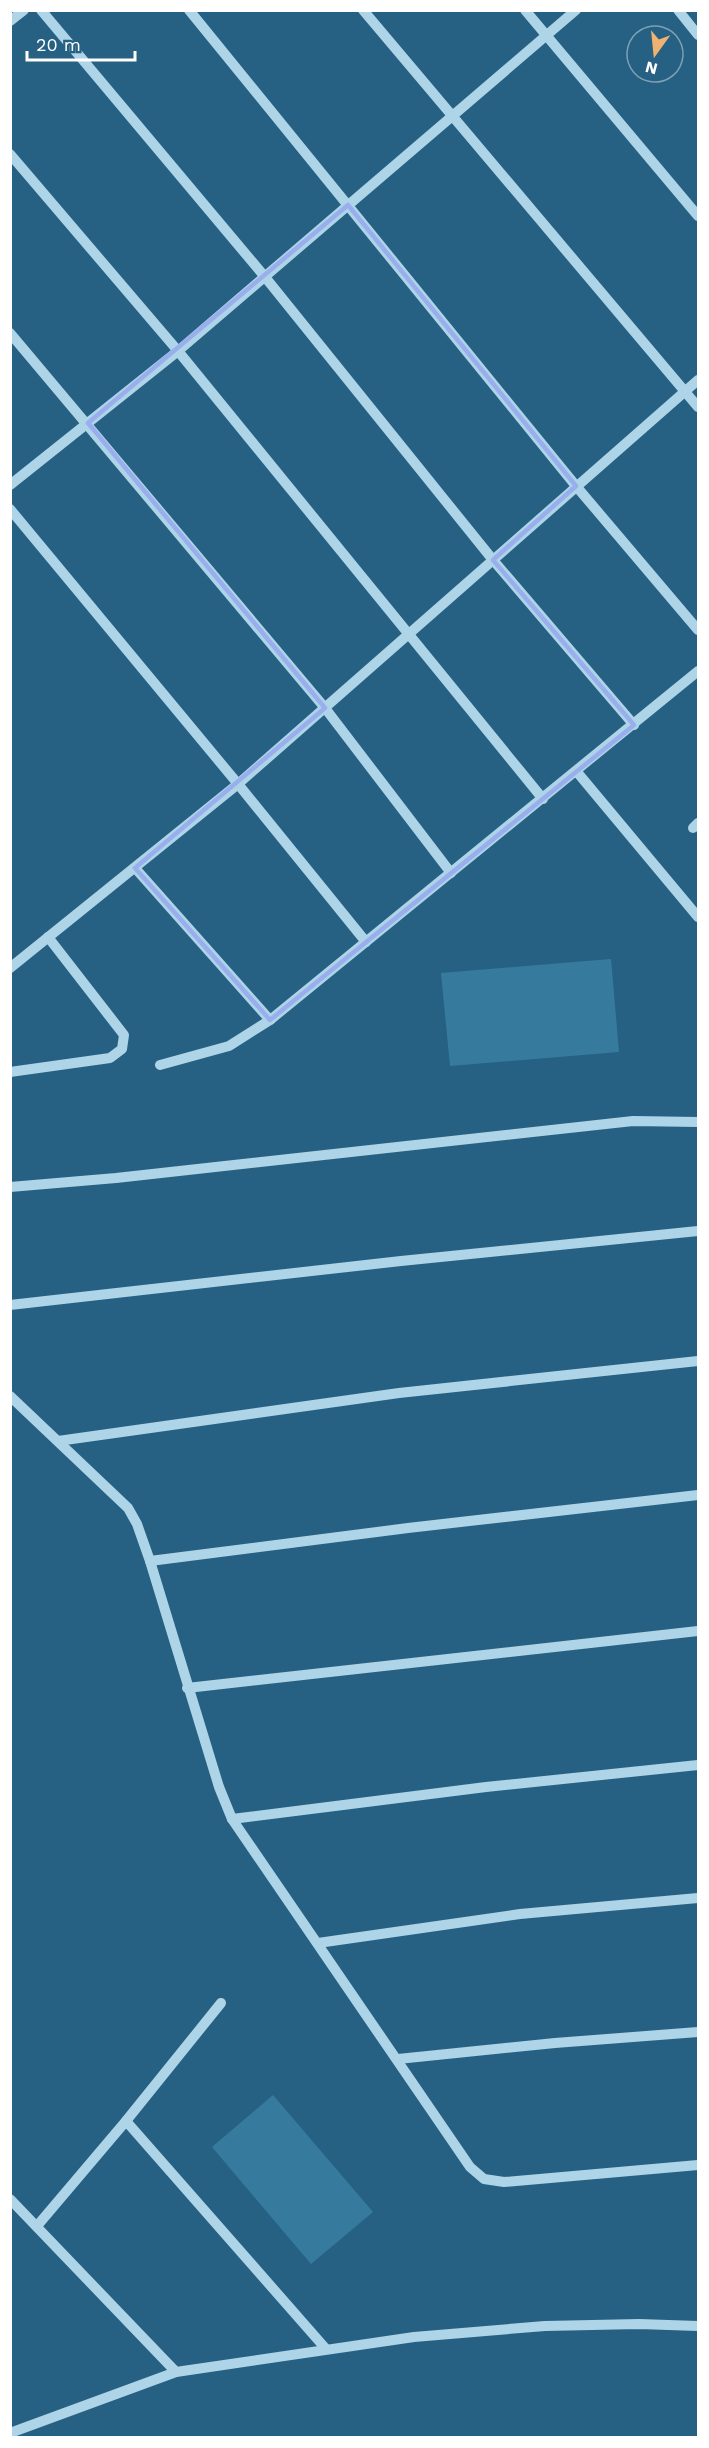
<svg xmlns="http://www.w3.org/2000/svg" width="709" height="2448" viewBox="0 0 709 2448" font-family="'Work Sans',sans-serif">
<rect width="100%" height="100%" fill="#266183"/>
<g fill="#367b9e">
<path d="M611,959L619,1052L450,1066L441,973Z"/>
<path d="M273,2095L373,2212L311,2264L212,2147Z"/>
</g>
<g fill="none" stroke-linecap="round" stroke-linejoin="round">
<g stroke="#aed4e7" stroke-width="10">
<path d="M41,10L265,277L493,560L634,725"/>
<path d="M189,10L576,486L698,630"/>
<path d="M363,10L698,407"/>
<path d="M525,10L698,216"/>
<path d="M678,10L698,35"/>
<path d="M10,21L24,10"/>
<path d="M10,154L178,351L543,799"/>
<path d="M10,333L325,708L451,873"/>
<path d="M10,485L178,351L576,10"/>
<path d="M10,509L238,784L366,942"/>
<path d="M577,772L698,917"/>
<path d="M693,828L698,823"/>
<path d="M135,868L270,1020"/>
<path d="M10,968L238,784L698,380"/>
<path d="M160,1065L229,1046L270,1020L698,671"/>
<path d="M10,1072L110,1058L122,1049L124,1035L48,937"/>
<path d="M10,1187L116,1178L633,1121L698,1122"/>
<path d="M10,1305L401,1261L698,1231"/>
<path d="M10,1396L128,1508L137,1524L150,1561L219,1787L232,1819L470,2167L484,2179L504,2182L698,2165"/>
<path d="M58,1441L399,1393L698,1361"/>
<path d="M150,1561L408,1528L698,1495"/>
<path d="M187,1688L698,1631"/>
<path d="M232,1819L486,1787L698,1765"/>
<path d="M318,1943L520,1914L698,1898"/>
<path d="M398,2059L555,2043L698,2032"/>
<path d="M126,2121L326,2349"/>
<path d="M10,2199L176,2372"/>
<path d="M37,2226L126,2121L221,2003"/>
<path d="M10,2433L176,2372L414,2337L545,2326L639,2324L698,2326"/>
</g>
</g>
<path fill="none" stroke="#99afed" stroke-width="4.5" stroke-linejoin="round" d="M348,205L576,486L493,560L634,725L270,1020L135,868L325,708L88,423Z"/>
<rect width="709" height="2448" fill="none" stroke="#ffffff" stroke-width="24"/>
<g transform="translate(655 54) rotate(195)"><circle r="28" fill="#266183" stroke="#7da0b5" stroke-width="1.5"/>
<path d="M0-4.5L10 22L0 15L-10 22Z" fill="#f0b273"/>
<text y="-9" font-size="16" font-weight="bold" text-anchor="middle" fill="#ffffff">N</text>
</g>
<path d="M27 51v9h108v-9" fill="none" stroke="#ffffff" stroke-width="3"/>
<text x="36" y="51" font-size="18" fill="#ffffff" stroke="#266183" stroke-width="4.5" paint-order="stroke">20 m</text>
</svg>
